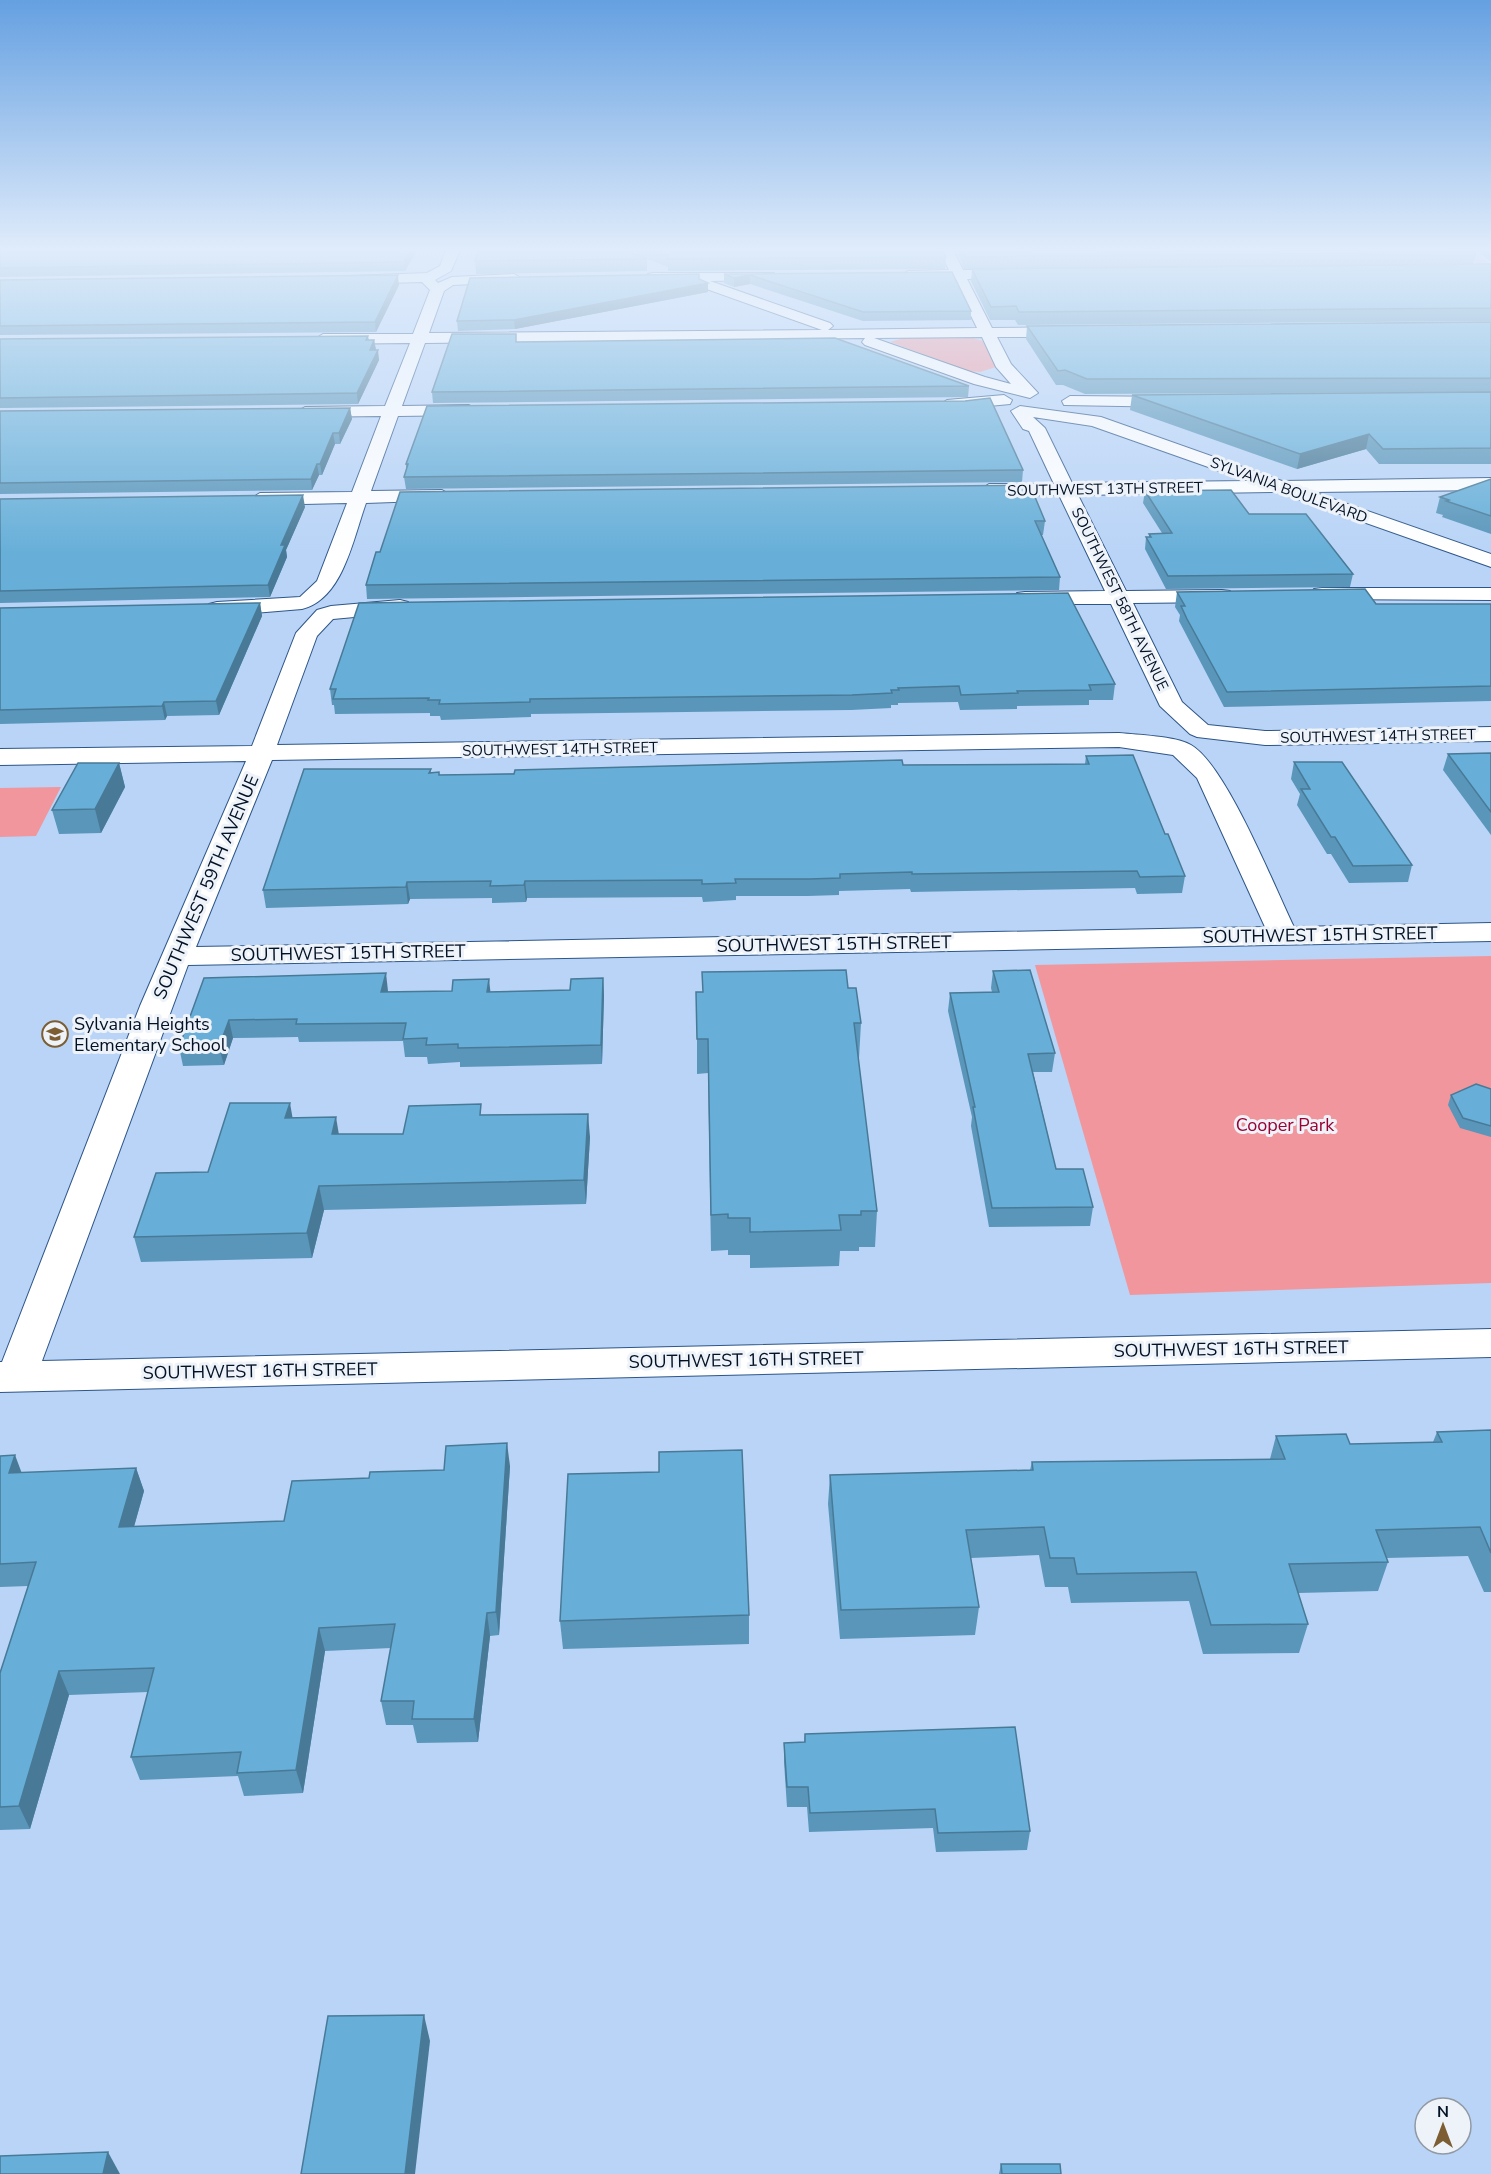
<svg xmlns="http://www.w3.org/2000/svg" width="1491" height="2174" viewBox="0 0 1491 2174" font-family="'Nunito Sans',sans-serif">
<rect width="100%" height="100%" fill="#b9d4f7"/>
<g fill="#f1969c">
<path d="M969,337L983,341L996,367L980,372L968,371L890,342L903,338Z"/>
<path d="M61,787L36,836L0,837V788Z"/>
<path d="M1491,956V1283L1130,1295L1035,965Z"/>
</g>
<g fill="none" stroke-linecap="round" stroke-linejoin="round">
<g stroke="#2d5587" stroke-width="2">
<g id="minor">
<path d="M446,250H460L451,271L435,280L438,283L452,277L514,274L521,278L514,282L453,285L444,291L429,333L822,330L701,287L699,284L702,281L648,280V274L653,273H774V279L769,280L710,281L830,323L833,326L828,330L977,328L953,279H908L901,275L908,271L949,270L939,250H953L963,270H1015L1022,274L1015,278L967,279L992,328L1072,327L1080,332L1072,337H997L1011,364L1038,393L1030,398L974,384L865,345L862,342L865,338L425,343L402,406L469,405L478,410L469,415L398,416L371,491L442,490L452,496L449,500L366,503C353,539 343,599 302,609L217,616L209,614L206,609L209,604L217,602L300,597L317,581L347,503L260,505L250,499L260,493L352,492L381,416L305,417L296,412L305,407L385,406L410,343L323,344L315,339L323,334H413L430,290L422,282L352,284L345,280L352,276L427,273L440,266ZM982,337L996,367L1011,384L985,377L874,338Z"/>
<path d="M1004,395L1012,400L1010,404L947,410L939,405L947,400Z"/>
<path d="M1070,396L1177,397L1185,402L1177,407L1064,405L1062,401Z"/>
<path d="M1020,406L1101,417L1282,481L1491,478V490L1313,492L1491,554V567L1278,492L1078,495L1126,591L1222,590L1230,591L1233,596L1230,601L1222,602L1133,603L1182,702L1208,725L1265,731L1491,727V741L1265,745L1197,737L1190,734L1160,706L1111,604H1025L1017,603L1014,598L1017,593L1025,592L1105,591L1059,495L989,496L980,490L989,484H1054L1029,431L1023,429L1011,411ZM1033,417L1092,426L1248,481L1072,483L1045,428Z"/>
<path d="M1322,588H1491V600L1314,599L1311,594L1314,589Z"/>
<path d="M400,600L408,602L411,607L408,612L333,619L317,636L277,745L1119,733C1138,735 1176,736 1191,745C1226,765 1274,886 1294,927L1491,923V941L188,965L42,1361L1491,1329V1357L0,1392V1362H2L140,1006L246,761L0,765V749L252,746L296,633L317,610L331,606ZM1119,747L1173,755L1197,778L1265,927L196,947L272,760Z"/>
</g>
</g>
<g stroke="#fff" stroke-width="2">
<path id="major" d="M1457,250H1473L1491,264V274Z"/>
</g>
<use href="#minor" fill="#fff" fill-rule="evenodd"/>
<use href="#major" fill="#d9b1eb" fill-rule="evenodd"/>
</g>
<g fill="#5996ba">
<path d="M0,250H417L405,271L0,277Z"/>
<path d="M624,250H943L946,257L945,269L668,271V267Z"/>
<path d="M956,250H1473L1476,252L1473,264L964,269Z"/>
<path d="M1477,250H1491V262Z"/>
<path d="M647,259V271L476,274L475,261Z"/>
<path d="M1491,264V321L1018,325L1015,320H990L971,281L972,269Z"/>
<path d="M952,272L971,311V320L863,321L750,284L734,287L724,283V274Z"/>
<path d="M699,279L708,292L515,329L458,331L457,321Z"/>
<path d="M0,280L399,285L376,332L0,335Z"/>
<path d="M1491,322V392L1085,394L1063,385H1056L1026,339L1027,326Z"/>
<path d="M368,336L369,340H374L376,350L379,360L358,404L0,408V339Z"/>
<path d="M516,342L969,386L968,397L433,403L432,392Z"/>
<path d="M1491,392V464H1379L1366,449L1297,469L1130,410L1132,395Z"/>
<path d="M965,401L1023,470L1022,482L406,489L404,477L406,470V464Z"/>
<path d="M350,408L352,419L340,444H335L322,475H319L312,490L0,494V411Z"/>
<path d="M1491,479V534L1442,517L1443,515L1436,513L1440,497Z"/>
<path d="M1145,491L1249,514L1353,574L1350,587L1166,589L1145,549L1146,537H1149V534L1162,533L1143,503Z"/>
<path d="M0,499L305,507L286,550L287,557L270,597L0,603Z"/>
<path d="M1045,521L1043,535H1041L1060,577L1059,590L367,599L366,585L376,552Z"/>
<path d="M1177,592L1376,604H1491V701L1224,707L1179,621L1180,615L1175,607Z"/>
<path d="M260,603L262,616L219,715L167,716L165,720L0,724V608Z"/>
<path d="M1115,684L1113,700H1089V705L1017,706V709L960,710L958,702L898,703V705H891V708L851,710L531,714V717L441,720L440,716H430V713L335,714L334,705H332L330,689Z"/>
<path d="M1491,753V835L1443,770L1448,754Z"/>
<path d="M1086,756L1165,834L1185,876L1182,893L1137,894L1135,888L911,892L910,889L839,891V895L808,896H736V900L703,902L702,897L527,898L526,902L492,903V898L410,899L408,904L266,908L263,890L431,769V772L440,775L903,765L1085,764Z"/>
<path d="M1294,762L1412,865L1408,882L1349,883L1331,854H1327L1297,805L1300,794L1291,779Z"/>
<path d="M119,763L125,787L101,833L59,834L52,810Z"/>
<path d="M993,971L1055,1053L1052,1072H1033L1056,1169L1093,1207L1090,1226L989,1227L971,1126L972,1117L948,1011L950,993L992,992L991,988Z"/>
<path d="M204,978L388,991V992H490L570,990L603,978L604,996L602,1064L460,1067V1062L428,1064L427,1057H405L403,1041L299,1042L298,1037L233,1038L224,1065L183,1066L179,1047Z"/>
<path d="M848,988L861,1023L859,1058H858L877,1211L875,1247H859V1251H840L839,1266L750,1268V1255H728V1250L711,1251L708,1073L697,1074V1039Z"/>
<path d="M1491,1089V1137L1460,1128L1448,1105L1451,1095Z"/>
<path d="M482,1115L590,1137L586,1204L324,1210L312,1258L141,1262L134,1237L208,1172L293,1118L339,1134H403Z"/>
<path d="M1491,1430V1592H1484L1468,1556L1386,1558L1388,1562L1378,1591L1298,1593L1308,1624L1299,1653L1203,1654L1189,1601L1071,1603L1068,1587H1045L1039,1555L971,1558L979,1607L975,1635L840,1639L828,1504L830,1475L1030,1470L1032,1462L1270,1459L1276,1436L1350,1444L1433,1442L1437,1432Z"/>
<path d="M0,1456L22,1473L136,1468L144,1491L134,1527L284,1521L369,1478L444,1470L510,1466L499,1635L490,1636L478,1742L417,1743L413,1725H386L381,1701L391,1648L325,1651L303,1793L244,1796L238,1776L140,1780L131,1757L148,1692L69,1695L30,1829L0,1830V1673L28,1586L0,1587Z"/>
<path d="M749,1615V1644L563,1649L560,1621Z"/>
<path d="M805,1734L1030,1831L1027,1850L936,1852L933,1828L809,1832L807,1807H787L784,1762V1743L804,1742Z"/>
<path d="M1001,2164L1061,2174H999Z"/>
</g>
<g fill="#487a97">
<path d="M411,250H417L405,271L404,262Z"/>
<path d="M398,275L399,285L376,332L375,322Z"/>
<path d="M750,275V284L734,287V278Z"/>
<path d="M708,283V292L515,329L514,320Z"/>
<path d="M374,340L376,350H370Z"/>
<path d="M378,350L379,360L358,404L357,393Z"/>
<path d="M350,408L352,419L340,444L339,433Z"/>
<path d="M333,433L335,444L322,475L320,464Z"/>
<path d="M1369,434L1366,449L1297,469L1300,454Z"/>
<path d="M317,464L319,475L312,490L311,479Z"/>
<path d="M303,495L305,507L286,550L287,557L270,597L268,585L281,545Z"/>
<path d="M260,603L262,616L219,715L216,701Z"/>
<path d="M164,702L167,716L165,720L162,706Z"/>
<path d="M119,763L125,787L101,833L95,809Z"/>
<path d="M525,881L527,898L526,902L524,885Z"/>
<path d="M407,882L410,899L408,904L406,887Z"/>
<path d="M386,973L388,991L384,1010L381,992Z"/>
<path d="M603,978L604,996L602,1064L601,1045Z"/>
<path d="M489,979L491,997L487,992Z"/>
<path d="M229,1020L233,1038L224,1065L219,1047Z"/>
<path d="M290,1103L294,1126L285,1118Z"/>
<path d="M588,1114L590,1137L586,1204L584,1180Z"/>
<path d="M336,1117L340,1141L332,1134Z"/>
<path d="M319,1186L324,1210L312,1258L307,1233Z"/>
<path d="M507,1443L510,1466L499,1635L496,1612Z"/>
<path d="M15,1455L24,1479L9,1473Z"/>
<path d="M136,1468L144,1491L127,1551L119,1527Z"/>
<path d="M487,1613L490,1636L478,1742L474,1719Z"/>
<path d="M319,1628L325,1651L303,1793L296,1770Z"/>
<path d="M59,1671L69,1695L30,1829L19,1806Z"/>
<path d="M424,2015L430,2041L415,2174H405Z"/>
<path d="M108,2152L120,2174H103Z"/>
</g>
<g fill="#67afd8" stroke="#487a97" stroke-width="1.5">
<path d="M0,250H411L404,262L0,268Z"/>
<path d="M479,250H623L647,259L475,261Z"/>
<path d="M655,250H943L946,257L667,259L668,255Z"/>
<path d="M962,250H1473L1476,252L965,257Z"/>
<path d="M1491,264V308L1019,312L1016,306L991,307L972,269Z"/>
<path d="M952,272L971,311L863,312L750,275L734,278L724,274Z"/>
<path d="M699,274V279L708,283L514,320L457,321L470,278Z"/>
<path d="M398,275L375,322L0,326V280Z"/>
<path d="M1491,322V378L1087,379L1065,370L1058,371L1027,326Z"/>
<path d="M452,334H516V342L835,338L969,386L432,392Z"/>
<path d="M368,336L366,340H374L370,350H378L357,393L0,398V339Z"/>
<path d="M1491,392V448L1383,449L1369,434L1300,454L1132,395Z"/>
<path d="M990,398L1023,470L404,477L408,464H406L427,406L965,401Z"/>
<path d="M350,408L339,433H333L320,464H317L311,479L0,483V411Z"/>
<path d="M1491,479V516L1446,501L1449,500L1440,497Z"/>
<path d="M1030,485L1045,521H1035L1060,577L366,585L376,552H380L400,492Z"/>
<path d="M1231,490L1249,514H1306L1353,574L1168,576L1146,537H1151L1149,534L1172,533L1145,491Z"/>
<path d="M303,495L281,545H285L268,585L0,591V499Z"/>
<path d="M1365,589L1376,604H1491V686L1227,692L1187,619L1181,606H1185L1177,592Z"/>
<path d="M1068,593L1115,684L1089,685L1091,690L1017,691L1018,693L961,695L959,686L898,688L899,690H891L892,693L852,695L530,699V702L439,704L440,700H428L429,698L333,699L336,689H330L359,603Z"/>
<path d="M260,603L216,701L164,702L162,706L0,710V608Z"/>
<path d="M1491,753V812L1448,754Z"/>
<path d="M1133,755L1165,834H1168L1185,876L1140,877L1137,871L912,874V872L840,874V878L809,879H735L736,883L702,884V880L525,881L524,885L490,886L491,881L407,882L406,887L263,890L304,769H431L429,773L439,772V775L514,774L515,770L902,760L903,765L1089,764L1086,756Z"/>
<path d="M1294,762H1342L1412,865L1353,866L1335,837H1331L1301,789H1310Z"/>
<path d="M78,763H119L95,809L52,810Z"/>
<path d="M846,970L848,988H856L861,1023H854L877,1211H861V1215H839L841,1230L750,1232V1218H728V1214L711,1215L708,1039H697L696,992H703L702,972Z"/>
<path d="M1030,970L1055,1053L1028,1054L1056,1169H1083L1093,1207L992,1208L973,1107H975L950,993L999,992L993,971Z"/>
<path d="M386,973L381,992L452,991L453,980L489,979L487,992L570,990L571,979L603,978L601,1045L458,1048V1044L426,1045L427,1038L403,1039L406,1023L296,1024L297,1019L229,1020L219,1047H179L204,978Z"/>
<path d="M1476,1084L1491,1089V1126L1463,1118L1451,1095Z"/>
<path d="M230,1103H290L285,1118L336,1117L332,1134H403L409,1106L481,1104L480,1115L588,1114L584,1180L319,1186L307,1233L134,1237L156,1173L208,1172Z"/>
<path d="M1491,1430V1553L1480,1527L1376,1530L1388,1562L1289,1564L1308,1624L1211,1625L1196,1572L1077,1574L1074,1558H1050L1044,1527L966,1530L979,1607L841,1610L830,1475L1033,1470L1032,1462L1285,1459L1276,1436L1346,1434L1350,1444L1442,1442L1437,1432Z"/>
<path d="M507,1443L496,1612L487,1613L474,1719H412L414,1701H381L395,1624L319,1628L296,1770L237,1773L241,1752L131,1757L154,1668L59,1671L19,1806L0,1807V1673L36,1562L0,1564V1456L15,1455L9,1473L136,1468L119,1527L284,1521L292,1481L369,1478L370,1472L444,1470L446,1446Z"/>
<path d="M742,1450L749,1615L560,1621L568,1474L659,1472V1452Z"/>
<path d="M1015,1727L1030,1831L938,1833L935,1809L810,1813L808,1787H787L784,1743L805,1742V1734Z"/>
<path d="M424,2015L405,2174H301L328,2016Z"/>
<path d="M108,2152L103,2174H0V2156Z"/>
<path d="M1001,2164H1060L1061,2174H1002Z"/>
</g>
<linearGradient id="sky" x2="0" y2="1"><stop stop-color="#65a0e1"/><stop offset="0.45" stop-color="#e0ecfb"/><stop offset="1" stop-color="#e0ecfb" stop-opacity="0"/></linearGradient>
<rect width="1491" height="554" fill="url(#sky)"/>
<defs>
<g id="school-ring" transform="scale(1.35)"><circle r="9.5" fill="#eef3f9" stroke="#7c5e32" stroke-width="1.5"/><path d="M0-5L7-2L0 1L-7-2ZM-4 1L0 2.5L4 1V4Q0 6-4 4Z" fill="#7c5e32"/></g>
</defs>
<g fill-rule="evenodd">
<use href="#school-ring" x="55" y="1034"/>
</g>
<g text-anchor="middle" stroke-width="6" stroke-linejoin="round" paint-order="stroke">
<g font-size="15" fill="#031125" stroke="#eef3f9">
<text transform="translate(1105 489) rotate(-1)" y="5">SOUTHWEST 13TH STREET</text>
<text transform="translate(1289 490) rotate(20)" y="5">SYLVANIA BOULEVARD</text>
<text transform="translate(1120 599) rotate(64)" y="5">SOUTHWEST 58TH AVENUE</text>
<text transform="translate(1378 736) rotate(-1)" y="5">SOUTHWEST 14TH STREET</text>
<text transform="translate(560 749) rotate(-1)" y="5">SOUTHWEST 14TH STREET</text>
</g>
<g font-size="18" fill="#031125" stroke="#eef3f9">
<text transform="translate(206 887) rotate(-67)" y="6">SOUTHWEST 59TH AVENUE</text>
<text transform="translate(1320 935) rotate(-1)" y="6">SOUTHWEST 15TH STREET</text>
<text transform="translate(834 944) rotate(-1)" y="6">SOUTHWEST 15TH STREET</text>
<text transform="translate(348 953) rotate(-1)" y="6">SOUTHWEST 15TH STREET</text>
<text transform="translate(1231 1349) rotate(-1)" y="6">SOUTHWEST 16TH STREET</text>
<text transform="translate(746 1360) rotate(-1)" y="6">SOUTHWEST 16TH STREET</text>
<text transform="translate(260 1371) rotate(-1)" y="6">SOUTHWEST 16TH STREET</text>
</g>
<g font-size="18" fill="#031125" stroke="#eef3f9" text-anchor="start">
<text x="74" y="1030">Sylvania Heights<tspan x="74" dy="21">Elementary School</tspan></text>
</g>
<g font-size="18" fill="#9b0131" stroke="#eef3f9">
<text x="1285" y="1131">Cooper Park</text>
</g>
</g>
<g transform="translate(1443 2126)"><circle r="28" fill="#eef3f9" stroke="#9099a4" stroke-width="1.5"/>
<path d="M0-4.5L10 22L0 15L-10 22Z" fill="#7c5e32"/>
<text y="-9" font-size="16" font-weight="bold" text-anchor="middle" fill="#031125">N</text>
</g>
</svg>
